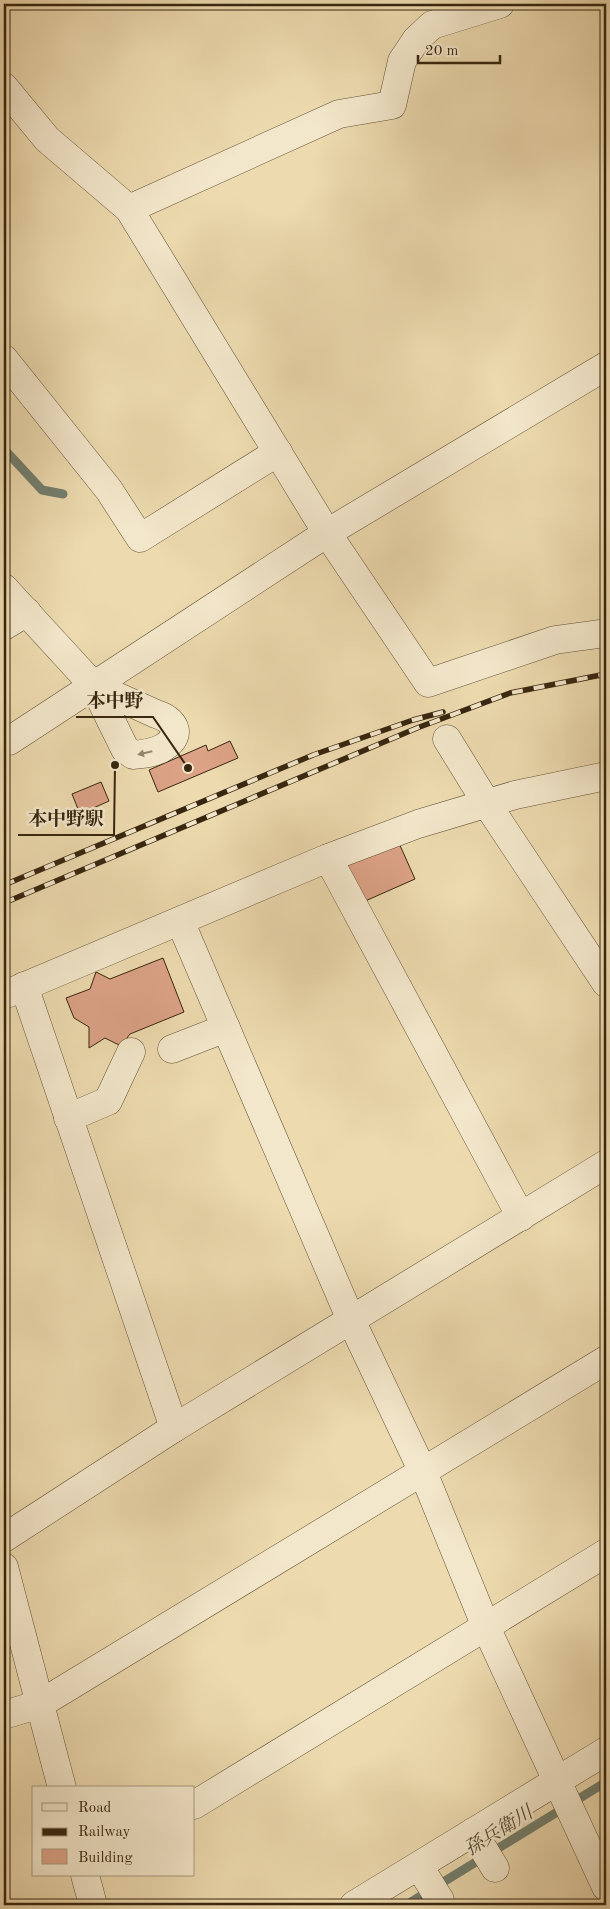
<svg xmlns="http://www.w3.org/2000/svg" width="610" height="1909" viewBox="0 0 610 1909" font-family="'Old Standard TT','Noto Serif JP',serif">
<rect width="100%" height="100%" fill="#eddaaf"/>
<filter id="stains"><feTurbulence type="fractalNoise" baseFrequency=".004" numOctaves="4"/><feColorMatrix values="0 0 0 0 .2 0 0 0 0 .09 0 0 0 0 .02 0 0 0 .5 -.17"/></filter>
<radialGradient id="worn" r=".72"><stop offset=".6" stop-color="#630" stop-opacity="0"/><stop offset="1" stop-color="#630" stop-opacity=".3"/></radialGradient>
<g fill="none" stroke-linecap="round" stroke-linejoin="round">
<g stroke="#727f6e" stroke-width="9">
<path d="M4,449L42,490L63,494"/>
<path d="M406,1905L606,1782"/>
</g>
</g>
<g fill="#dca286" stroke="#37260f">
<path d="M230,741L238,758L158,792L149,770L206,745L208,751Z"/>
<path d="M101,782L109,801L80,814L72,794Z"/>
<path d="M398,841L415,879L363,902L346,864Z"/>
<path d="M163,958L184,1012L130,1034L121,1046L105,1038L89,1048V1027L74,1018L66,998L90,989L96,972L110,979Z"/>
</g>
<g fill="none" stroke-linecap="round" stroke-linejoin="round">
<g stroke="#645337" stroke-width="29">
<g id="minor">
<path d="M4,87L47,139L129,209L327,533L428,683L555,640L606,633"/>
<path d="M129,209L339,114L392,105L402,61L416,40L432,25L500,4"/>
<path d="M4,359L109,490L140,538L278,452"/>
<path d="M4,588L94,686L125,749L133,755C143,754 155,753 164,747C184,735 174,719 156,714L94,686"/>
<path d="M4,626L27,612"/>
<path d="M447,739L487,804L606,983"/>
<path d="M9,741L327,533L606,366"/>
<path d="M328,858L521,1217"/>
<path d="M180,921L351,1320L423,1472L486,1627L606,1887"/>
<path d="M24,986L174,1428"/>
<path d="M4,995L328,858L418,824L515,795L606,776"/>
<path d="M172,1049L226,1028"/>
<path d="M68,1118L108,1101L131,1052"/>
<path d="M4,1538L174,1428L606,1164"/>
<path d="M4,1567L62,1788"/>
<path d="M4,1715L40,1704L606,1360"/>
<path d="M194,1805L606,1553"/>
<path d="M473,1832L495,1868"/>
<path d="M419,1866L440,1900"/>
<path d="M85,1875L93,1905"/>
<path d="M354,1905L606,1751"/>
</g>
</g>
<use href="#minor" stroke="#f3e7cb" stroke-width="28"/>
<g stroke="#37260f" stroke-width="5.5">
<g id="rail">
<path d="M4,885L313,755L413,720L443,712"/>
<path d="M4,903L417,728L510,693L606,674"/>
</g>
</g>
<use href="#rail" stroke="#f3e7cb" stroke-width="4" stroke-dasharray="11" stroke-linecap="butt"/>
</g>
<defs><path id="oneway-solid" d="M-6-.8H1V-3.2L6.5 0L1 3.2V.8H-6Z" transform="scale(1.25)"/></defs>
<use fill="#95866d" href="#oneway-solid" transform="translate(145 753) rotate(167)"/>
<g text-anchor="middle" stroke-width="5" stroke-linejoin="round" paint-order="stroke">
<g font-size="19" font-style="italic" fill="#504b36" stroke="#f3e7cb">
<text transform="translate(498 1830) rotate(-32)" y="7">孫兵衛川</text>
</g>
</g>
<path fill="none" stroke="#37260f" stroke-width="2" d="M188 768L153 717H76M115 765L114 835H18"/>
<g fill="#37260f" stroke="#f3e7cb" stroke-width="2">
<circle cx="188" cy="768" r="5"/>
<circle cx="115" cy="765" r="5"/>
</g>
<g font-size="19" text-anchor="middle" font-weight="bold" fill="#37260f" stroke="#f3e7cb" stroke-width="5" stroke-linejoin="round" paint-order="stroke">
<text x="115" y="707">本中野</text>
<text x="66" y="825">本中野駅</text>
</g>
<rect width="610" height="1909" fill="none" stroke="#eddaaf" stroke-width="20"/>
<rect x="5" y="5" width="600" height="1899" fill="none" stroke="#37260f" stroke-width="2.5"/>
<rect x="10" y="10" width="590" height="1889" fill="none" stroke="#37260f"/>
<rect x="32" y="1786" width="162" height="90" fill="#f3e7cb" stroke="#a89a80"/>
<rect x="42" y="1803" width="25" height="8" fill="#f3e7cb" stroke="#a89a80"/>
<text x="78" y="1812" font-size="15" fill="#37260f">Road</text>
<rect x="42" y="1828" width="25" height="8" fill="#37260f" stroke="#a89a80"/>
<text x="78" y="1836" font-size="15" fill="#37260f">Railway</text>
<rect x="42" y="1849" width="25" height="15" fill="#dca286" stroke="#a89a80"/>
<text x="78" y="1862" font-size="15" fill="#37260f">Building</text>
<path d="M418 55v8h82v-8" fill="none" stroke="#37260f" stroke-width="2.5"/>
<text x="425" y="55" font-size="15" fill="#37260f" stroke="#f3e7cb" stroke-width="4" paint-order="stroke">20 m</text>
<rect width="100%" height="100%" filter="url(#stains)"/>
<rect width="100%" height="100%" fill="url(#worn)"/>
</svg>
